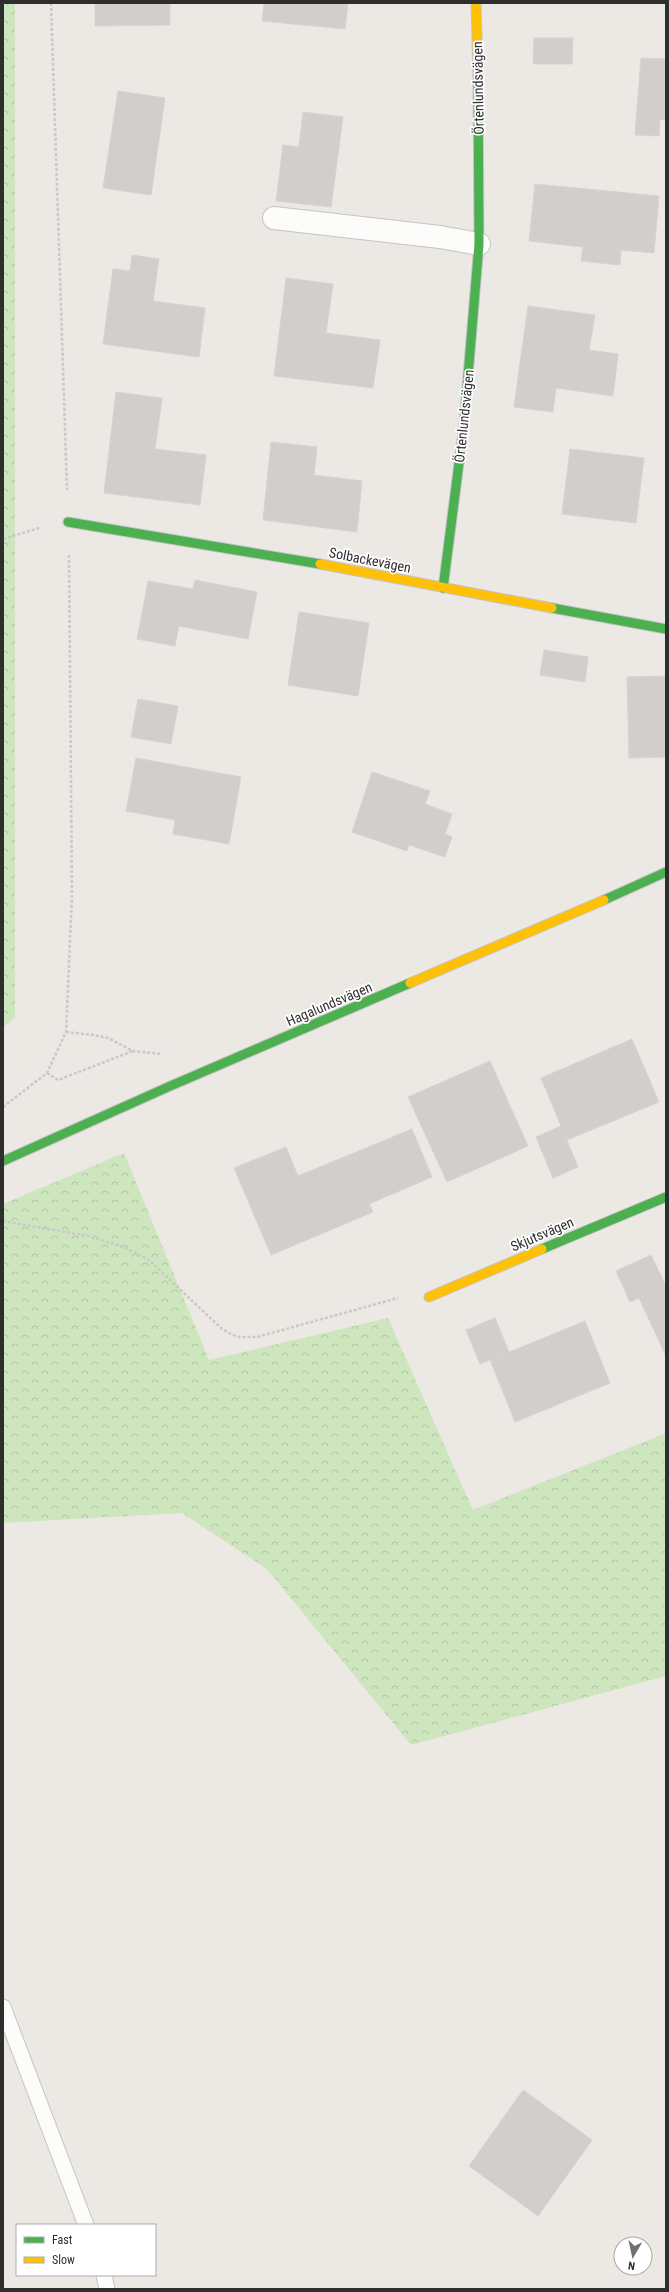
<svg xmlns="http://www.w3.org/2000/svg" width="669" height="2292" viewBox="0 0 669 2292" font-family="'Roboto Condensed',sans-serif">
<defs>
<pattern id="forest-crowns" width="20" height="18" patternUnits="userSpaceOnUse"><rect width="20" height="18" fill="#cee6be"/><path d="M2 6a3 3 0 1 1 6 0M12 15a3 3 0 1 1 6 0" fill="none" stroke="#b1c6a4"/></pattern>
</defs>
<rect width="100%" height="100%" fill="#ece8e4"/>
<g fill="url(#forest-crowns)">
<path d="M3,3H15V1018L3,1027Z"/>
<path d="M124,1153L209,1360L388,1318L473,1510L666,1433V1676L411,1745L267,1569L182,1513L3,1523V1204Z"/>
</g>
<g fill="#d1cecb" stroke="#d7d4d0">
<path d="M95,3H170V25L95,26Z"/>
<path d="M264,3H348L345,29L262,21Z"/>
<path d="M534,38H573L572,64H533Z"/>
<path d="M641,58L666,59V120L660,119L659,136L635,135Z"/>
<path d="M118,91L165,98L151,195L103,188Z"/>
<path d="M303,112L343,117L331,207L276,201L283,145L299,147Z"/>
<path d="M535,184L659,196L654,253L621,250L620,265L581,261L583,247L529,241Z"/>
<path d="M132,255L159,259L153,301L205,308L199,357L103,344L113,269L130,271Z"/>
<path d="M286,278L333,284L326,333L380,340L373,388L274,376Z"/>
<path d="M528,306L595,315L589,350L618,354L613,396L556,388L553,412L514,407Z"/>
<path d="M116,392L162,398L155,449L206,455L200,505L104,493Z"/>
<path d="M271,442L317,447L314,475L362,481L357,532L263,520Z"/>
<path d="M570,449L644,458L636,523L562,514Z"/>
<path d="M195,580L257,592L248,639L141,619L148,581L193,589Z"/>
<path d="M299,612L369,623L358,696L288,685Z"/>
<path d="M141,619L179,625L175,646L137,639Z"/>
<path d="M544,650L588,657L585,682L540,675Z"/>
<path d="M666,676V757L629,758L627,677Z"/>
<path d="M138,699L178,706L171,744L131,737Z"/>
<path d="M136,758L241,777L229,844L173,834L175,820L126,811Z"/>
<path d="M372,772L430,791L425,804L452,814L445,834L452,837L445,857L409,845L407,851L352,832Z"/>
<path d="M632,1039L659,1102L567,1140L541,1078Z"/>
<path d="M490,1061L528,1146L447,1182L408,1097Z"/>
<path d="M561,1126L578,1167L553,1178L536,1137Z"/>
<path d="M412,1129L432,1177L369,1204L349,1155Z"/>
<path d="M286,1147L298,1176L349,1155L373,1212L271,1255L234,1168Z"/>
<path d="M651,1255L666,1286L630,1302L616,1271Z"/>
<path d="M666,1286V1356L639,1298Z"/>
<path d="M495,1318L509,1352L480,1364L466,1330Z"/>
<path d="M585,1321L610,1383L515,1422L490,1360Z"/>
<path d="M523,2090L592,2140L538,2216L469,2166Z"/>
</g>
<g fill="none" stroke-linecap="round" stroke-linejoin="round">
<g stroke="#c5c4c5" stroke-width="17">
<g id="lane">
<path d="M3,2007L86,2225"/>
<path d="M104,2275L107,2289"/>
</g>
</g>
<g stroke="#c5c4c5" stroke-width="24">
<path id="street" d="M274,218L440,237L479,244"/>
</g>
<g stroke="#c5c4c5" stroke-width="11">
<g id="fast">
<path d="M68,522L320,564"/>
<path d="M443,588L464,424L479,244L478,76"/>
<path d="M552,608L666,629"/>
<path d="M604,900L666,872"/>
<path d="M3,1161L168,1087L410,983"/>
<path d="M542,1249L666,1197"/>
</g>
</g>
<g stroke="#c5c4c5" stroke-width="11">
<g id="slow">
<path d="M476,3L478,76"/>
<path d="M320,564L552,608"/>
<path d="M410,983L604,900"/>
<path d="M429,1297L542,1249"/>
</g>
</g>
<g stroke="#c9c9c8" stroke-width="2.5" stroke-dasharray="3 2" stroke-linecap="butt">
<path d="M51,3L67,490"/>
<path d="M3,539L39,528"/>
<path d="M66,1032L93,1035L108,1038L133,1051L162,1054"/>
<path d="M47,1073L58,1080L133,1051"/>
<path d="M3,1107L47,1073L66,1032L72,895L69,553"/>
<path d="M3,1221L88,1236L124,1247L149,1260L222,1329L237,1337H257L398,1298"/>
</g>
<use href="#lane" stroke="#fcfcfb" stroke-width="15"/>
<use href="#street" stroke="#fcfcfb" stroke-width="22"/>
<use href="#fast" stroke="#4caf50" stroke-width="9"/>
<use href="#slow" stroke="#ffc107" stroke-width="9"/>
</g>
<g text-anchor="middle" stroke-width="3.5" stroke-linejoin="round" paint-order="stroke">
<g font-size="14" fill="#2e2e2e" stroke="#fff">
<text transform="translate(478 88) rotate(-91)" y="5">Örtenlundsvägen</text>
<text transform="translate(464 416) rotate(-84)" y="5">Örtenlundsvägen</text>
<text transform="translate(370 560) rotate(11)" y="5">Solbackevägen</text>
<text transform="translate(329 1004) rotate(-23)" y="5">Hagalundsvägen</text>
<text transform="translate(542 1234) rotate(-23)" y="5">Skjutsvägen</text>
</g>
</g>
<rect width="669" height="2292" fill="none" stroke="#2e2e2e" stroke-width="8"/>
<rect x="16" y="2224" width="140" height="52" fill="#ffffff" stroke="#ababab"/>
<rect x="24" y="2237" width="20" height="6" fill="#4caf50" stroke="#ababab"/>
<text x="52" y="2244" font-size="12" fill="#2e2e2e">Fast</text>
<rect x="24" y="2257" width="20" height="6" fill="#ffc107" stroke="#ababab"/>
<text x="52" y="2264" font-size="12" fill="#2e2e2e">Slow</text>
<g transform="translate(633 2256) rotate(189)"><circle r="19" fill="#ffffff" stroke="#ababab"/>
<path d="M0-3L7 15L0 10L-7 15Z" fill="#706f6e"/>
<text y="-6" font-size="11" font-weight="bold" text-anchor="middle" fill="#2e2e2e">N</text>
</g>
</svg>
